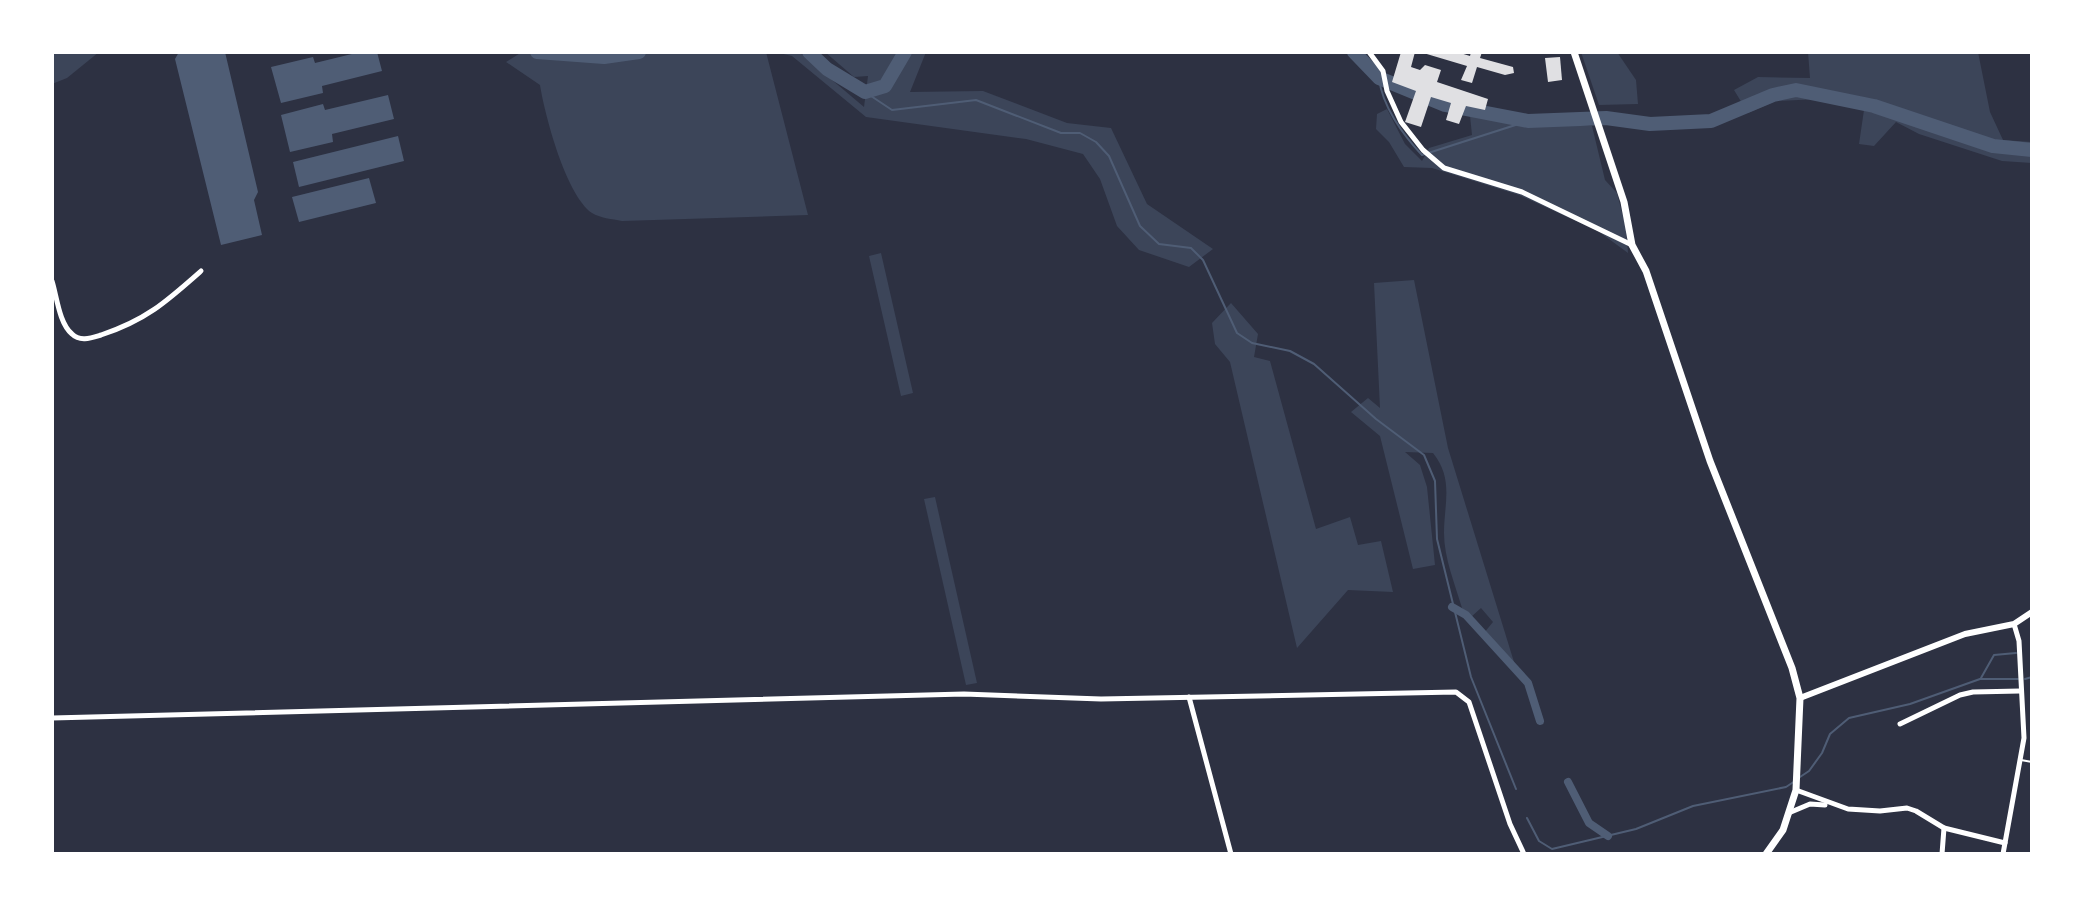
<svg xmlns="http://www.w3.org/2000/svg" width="2084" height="906" viewBox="0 0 2084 906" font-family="'Space Grotesk',sans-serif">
<rect width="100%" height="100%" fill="#2d3142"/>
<g fill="#3c4559">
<path d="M52,52H99L67,78L52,84Z"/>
<path d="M522,52H766L808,215L622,221C612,219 600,218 592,213C566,195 545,116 540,85L506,62Z"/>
<path d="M775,52H799L864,107L868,76L854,77L825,52H926L910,92L983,91L1067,123L1111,128L1147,204L1213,249L1189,267L1139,250L1117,226L1100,179L1083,154L1026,139L866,117L792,56Z"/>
<path d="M1581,52H1617L1636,80L1638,104L1599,105Z"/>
<path d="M1808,52H1978L1990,112L2003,140L2032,142V163L2002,161L1919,134L1896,122L1874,146L1859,144L1864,110L1819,99L1776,101L1748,113L1734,90L1758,77L1810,78Z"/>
<path d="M1387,109L1405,144L1422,161L1429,148L1472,135L1470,116L1531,124L1592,126L1605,180L1617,193L1626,228L1628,253L1598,231L1519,195L1432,168L1404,167L1389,142L1376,129L1377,114Z"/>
<path d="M881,253L913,393L901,396L869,256Z"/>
<path d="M1414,280L1448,448L1514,662L1511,663L1484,633L1493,622L1481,608L1471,617L1462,608C1455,584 1444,558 1444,533C1444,504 1454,479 1433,453L1405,452L1420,465L1427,487L1435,565L1413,569L1380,436L1351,412L1368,398L1380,408L1374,283Z"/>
<path d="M1231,303L1258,334L1254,357L1270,361L1316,529L1350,517L1358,545L1381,541L1393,592L1348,590L1297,648L1230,362L1215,344L1212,323Z"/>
<path d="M935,497L977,683L966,685L924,499Z"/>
</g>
<g fill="#4f5d75">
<path d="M179,52H225L258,192L254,200L262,235L221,245L175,59Z"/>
<path d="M360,52H377L382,71L322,86L323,93L281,103L271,67L313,57L315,63Z"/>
<path d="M388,95L394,119L332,134L333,142L290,152L281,115L323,104L325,110Z"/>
<path d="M398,136L404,161L299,187L293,162Z"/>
<path d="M369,178L376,203L299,222L292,197Z"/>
</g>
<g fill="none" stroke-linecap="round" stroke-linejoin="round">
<g stroke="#4f5d75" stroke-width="2">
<path d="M1379,78C1382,106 1403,135 1422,155L1528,121"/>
<path d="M865,92L892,110L976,100L1061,133H1080L1096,142L1109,156L1140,226L1159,244L1191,248L1203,260L1237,333L1252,343L1290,351L1314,364L1376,419L1424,455L1435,481L1437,539L1471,677L1516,789"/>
<path d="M1981,678L1994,655L2016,653"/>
<path d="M2025,679L2032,677"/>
<path d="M1800,777L1809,771L1822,753L1830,734L1849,718L1910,704L1980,679H2018"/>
<path d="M1527,818L1539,841L1552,849L1636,829L1693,806L1786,787L1795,781"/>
</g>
<g stroke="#4f5d75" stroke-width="8">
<path d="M1452,607L1466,615L1528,683L1540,721"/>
<path d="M1568,782L1589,823L1608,836"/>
</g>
<g stroke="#4f5d75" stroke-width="14">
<path d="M537,52L604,57L639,52"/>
<path d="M809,52L827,69L865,92L885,86L905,52"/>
<path d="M1354,52L1379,78L1445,105L1528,121L1606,118L1650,124L1711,121L1773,95L1796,90L1874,106L1993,146L2032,150"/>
</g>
</g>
<g fill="#e0e0e3">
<path d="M1401,52H1415L1411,67L1420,70L1425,65L1441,70L1437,82L1488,99L1485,110L1466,106L1459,124L1446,120L1451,103L1431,97L1421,127L1405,122L1416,91L1392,82Z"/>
<path d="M1420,52H1457L1470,56L1471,52H1482L1480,58L1513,67L1514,73L1505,75L1477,67L1472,83L1461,80L1467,66Z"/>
<path d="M1560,57L1562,80L1548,82L1545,58Z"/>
</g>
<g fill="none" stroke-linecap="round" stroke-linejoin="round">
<path stroke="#fff" stroke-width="2" d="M2021,760L2032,762"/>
<g stroke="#fff" stroke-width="5">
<path d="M1369,52L1383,71L1387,91L1401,122L1423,150L1444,168L1522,192L1632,245"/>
<path d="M52,281C57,297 59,323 72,334C80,342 91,338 101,335C146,320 166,302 201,271"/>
<path d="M1189,697L1231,854"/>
<path d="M52,718L964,694L1101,699L1456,692L1469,702L1510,824L1524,854"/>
<path d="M1900,724L1960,695L1973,692L2020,691"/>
<path d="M1796,790L1848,809L1880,811L1907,808L1916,811L1944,828L2005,843"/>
<path d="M1791,812L1810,804L1825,805"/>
<path d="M1942,854L1944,828"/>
<path d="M2003,854L2024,738L2019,641L2014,624"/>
</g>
<path stroke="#fff" stroke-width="6" d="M1800,698L1965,634L2014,624L2032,612"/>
<path stroke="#fff" stroke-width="7" d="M1574,52L1624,202L1632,245L1646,271L1710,461L1792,668L1800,698L1796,790L1783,830L1766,854"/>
</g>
<rect width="2084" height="906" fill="none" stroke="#ffffff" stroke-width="108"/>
</svg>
